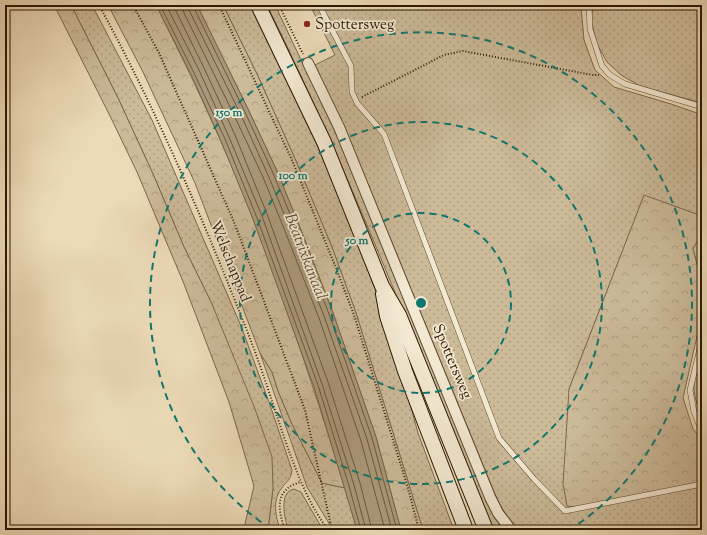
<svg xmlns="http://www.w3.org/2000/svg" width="707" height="535" viewBox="0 0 707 535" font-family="'Sorts Mill Goudy',serif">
<defs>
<pattern id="grass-dots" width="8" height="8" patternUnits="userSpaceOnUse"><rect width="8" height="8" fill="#ccba99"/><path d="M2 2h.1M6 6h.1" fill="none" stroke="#af9f82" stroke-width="1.8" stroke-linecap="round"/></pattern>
<pattern id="forest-crowns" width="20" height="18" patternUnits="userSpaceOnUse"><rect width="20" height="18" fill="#ccba99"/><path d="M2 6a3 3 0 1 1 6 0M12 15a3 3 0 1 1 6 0" fill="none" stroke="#af9f82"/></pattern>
</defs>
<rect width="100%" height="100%" fill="#eddbb8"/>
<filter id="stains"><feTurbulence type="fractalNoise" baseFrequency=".005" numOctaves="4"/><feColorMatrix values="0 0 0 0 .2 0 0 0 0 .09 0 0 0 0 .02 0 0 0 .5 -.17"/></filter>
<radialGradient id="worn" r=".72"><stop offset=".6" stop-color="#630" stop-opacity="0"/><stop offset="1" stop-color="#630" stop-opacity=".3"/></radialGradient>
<g fill="url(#grass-dots)" stroke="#7b684e">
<path d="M71,5H92L152,120L241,326L269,402L292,470C291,481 286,481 281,489C272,502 276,516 280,530H268L273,488L212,304L184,247L153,174L118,98Z"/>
<path d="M223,5H251L319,149L356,236L378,297L403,378L418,433L454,530H423L356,313L332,247L296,161L257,74Z"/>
<path d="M267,5H275L339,140L486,499L491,512L504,530H490C420,354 351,175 267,5Z"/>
<path d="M310,5H582L581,7L584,40L595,70L614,87L671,104L697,113L702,117V216L644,196L569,389L702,482V526L686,530H519C508,519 501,508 495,494L357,158L315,65L335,55Z"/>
<path d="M593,5H702V103L640,86L621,75L607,62L597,44L591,20Z"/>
<path d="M702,232V307L699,272L693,249Z"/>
<path d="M260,353L272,372L278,391L292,424L322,483L345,488L357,530H333L307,487Z"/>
<path d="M702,353V416C697,408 693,392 694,382C695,372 699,362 702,353Z"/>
<path d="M294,489L301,492L323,530H288C285,519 278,492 294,489Z"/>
</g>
<g fill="url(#forest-crowns)" stroke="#7b684e">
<path d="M54,5H71L118,98L153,174L184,247L212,304L255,409L272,457L273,488L268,530H249L244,528L254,486L229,402L184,284L137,172L111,118Z"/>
<path d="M108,5H156C191,75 225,146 253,219C287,307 317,397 345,488L322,483L292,424L278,391L272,372L260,353L195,183L143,72Z"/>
<path d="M197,5H223L257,74L296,161L332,247L356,313L423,530H401L376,437L333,313L301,230L277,171L248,109Z"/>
<path d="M644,195L702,216V232L693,249L699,272L702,314L683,398L693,429L702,440V482L590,508L567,506L563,484L569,389Z"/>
</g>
<path fill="#ab987a" stroke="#77644a" d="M156,5H197L248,109L277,171L301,230L333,313L376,437L401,530H357L314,387L253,219L221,141L191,74Z"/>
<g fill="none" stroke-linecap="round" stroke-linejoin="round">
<g stroke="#6a583e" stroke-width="1">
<path d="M160,5L194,73L225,139L257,218L318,385L349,486L361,530"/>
<path d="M166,5L199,70L229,137L262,216L322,384L354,485L366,530"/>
<path d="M173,5L204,68L235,135L267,214L328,382L360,483L372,530"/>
<path d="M182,5L184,13L234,115L263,177L287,236L319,318L361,441L385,530"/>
<path d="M189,5V10L240,113L268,175L292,233L324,316L367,439L392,530"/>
<path d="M194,5V8L244,110L273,173L297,231L329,314L372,438L397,530"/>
</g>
<g stroke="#5b4830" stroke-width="6">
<g id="service">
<path d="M319,5L351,66L352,92L357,103L384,134L499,438L534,479L565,511L702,484"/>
<path d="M589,5L590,29L602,66L610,75L625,84L699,106L702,109"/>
<path d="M702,340L690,390L694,412L702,432"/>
</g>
</g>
<g stroke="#5b4830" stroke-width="12">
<path id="minor" d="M308,63L339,127L490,497L498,513L511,530"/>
</g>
<g stroke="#2a1702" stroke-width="16">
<g id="secondary">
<path d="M258,5L324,142L382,286L399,315L486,530"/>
<path d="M383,294L387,316L405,371L466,530"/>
</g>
</g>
<g stroke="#2a1702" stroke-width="2" stroke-dasharray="1 2" stroke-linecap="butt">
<path d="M99,5C158,113 206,226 251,341C263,372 273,405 284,437C296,471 307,501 328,530"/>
<path d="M133,5L159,53L234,222L305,410L332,530"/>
<path d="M219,5L292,160L336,268L354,315L408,488L419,530"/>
<path d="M279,5L303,54"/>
<path d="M362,97L444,55L463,51L593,75H599"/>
<path d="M285,530C281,518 275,500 286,490C289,486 295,484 300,482"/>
</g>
<use href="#service" stroke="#f3e8d1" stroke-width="5"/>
<use href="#minor" stroke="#f3e8d1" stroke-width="10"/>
<use href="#secondary" stroke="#f3e8d1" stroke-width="14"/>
</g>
<g fill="none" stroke="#0f766e" stroke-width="2" stroke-dasharray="7 5">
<circle cx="421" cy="303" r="90"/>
<circle cx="421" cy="303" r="181"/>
<path d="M271 529A271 271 0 1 1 571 529"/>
</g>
<circle fill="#8f2418" stroke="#f3e8d1" stroke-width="1.5" cx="307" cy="24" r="4"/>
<g text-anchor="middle" stroke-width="3.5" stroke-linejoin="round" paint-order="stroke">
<g font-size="15" fill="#2a1702" stroke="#f3e8d1" text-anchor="start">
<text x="315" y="29">Spottersweg</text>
</g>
<g font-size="15" fill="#2a1702" stroke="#f3e8d1">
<text transform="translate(231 261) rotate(68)" y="5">Welschappad</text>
<text transform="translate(453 361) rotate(67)" y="5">Spottersweg</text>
</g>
<g font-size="16" font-style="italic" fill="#5e4b32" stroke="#f3e8d1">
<text transform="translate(307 256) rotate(69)" y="6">Beatrixkanaal</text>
</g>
</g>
<circle cx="421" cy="303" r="6" fill="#0f766e" stroke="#f3e8d1" stroke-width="2"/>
<g font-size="12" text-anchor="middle" font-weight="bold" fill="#0f766e" stroke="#f3e8d1" stroke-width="3.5" stroke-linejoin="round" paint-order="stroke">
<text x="229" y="116">150 m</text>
<text x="293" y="179">100 m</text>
<text x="357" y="244">50 m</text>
</g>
<rect width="707" height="535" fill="none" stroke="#eddbb8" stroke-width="20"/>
<rect x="6" y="6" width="695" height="523" fill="none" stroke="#2a1702" stroke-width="2"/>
<rect x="10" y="10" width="687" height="515" fill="none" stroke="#2a1702"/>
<rect width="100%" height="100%" filter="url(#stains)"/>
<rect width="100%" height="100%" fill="url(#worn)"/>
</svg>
